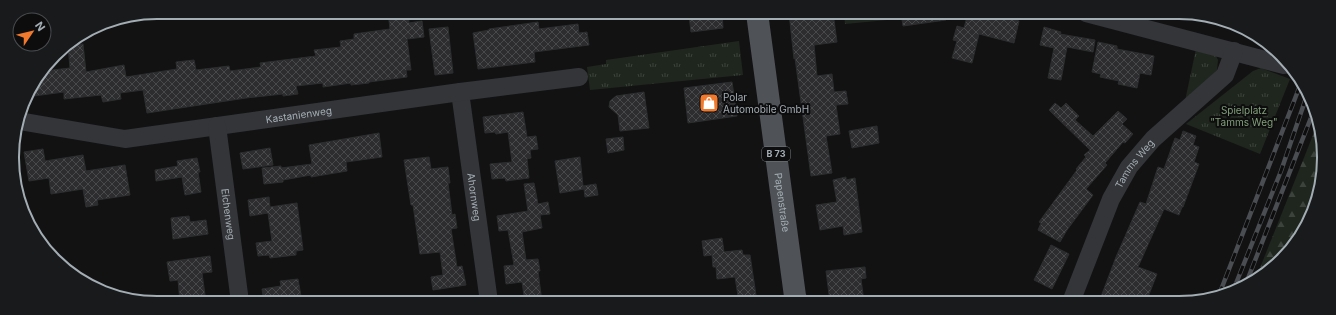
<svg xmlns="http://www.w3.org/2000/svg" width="1336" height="315" viewBox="0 0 1336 315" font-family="Inter,sans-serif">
<defs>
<pattern id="grass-tufts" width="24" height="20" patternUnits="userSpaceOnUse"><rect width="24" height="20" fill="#1f261e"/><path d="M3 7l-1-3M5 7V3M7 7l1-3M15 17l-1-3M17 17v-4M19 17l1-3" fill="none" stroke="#3c433c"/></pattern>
<pattern id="forest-firs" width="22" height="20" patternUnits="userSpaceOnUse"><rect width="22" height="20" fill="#1f261e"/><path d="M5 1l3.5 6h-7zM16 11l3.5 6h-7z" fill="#3c433c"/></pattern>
<pattern id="building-cross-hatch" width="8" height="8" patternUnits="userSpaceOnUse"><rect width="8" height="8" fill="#2d2d2f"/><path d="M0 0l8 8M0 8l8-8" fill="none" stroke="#48494b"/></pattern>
</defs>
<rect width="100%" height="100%" fill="#121213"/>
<g fill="url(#grass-tufts)">
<path d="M844,13H896L897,19L845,24Z"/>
<path d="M739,41L743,75L590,90L587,67L606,64V60Z"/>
<path d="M1196,49L1216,56L1218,60L1217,70L1185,101Z"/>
<path d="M1261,68L1290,79L1260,154L1186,124L1253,71Z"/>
</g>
<path fill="url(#forest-firs)" d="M1319,120L1323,177L1309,222L1281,261L1256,278Z"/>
<g fill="url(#building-cross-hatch)" stroke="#2c2d2f">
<path d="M388,12H408L409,23L422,21L424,37L407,39L411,70H406L407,77L369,82V83L351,85V83L323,87V83L296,86L298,94L283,96V94L246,98L147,113L143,90L120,93L121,99L103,102L101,95L64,99V92L26,97L27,93L44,71L70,68L68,46L83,44L86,72L124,65L126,77L177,69L176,62L194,60L196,70L229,66L230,71L261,67L260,63L316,56L314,50L341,47L340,41L354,39V34L390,29Z"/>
<path d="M708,13H722L723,28L691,32L689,15Z"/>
<path d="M789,13H833L837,42L814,45L817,76L832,74L834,92L846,91L848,104L836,105L840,134L826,136L832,173L811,176L795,58L794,59Z"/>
<path d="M901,13H945L946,20L903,26Z"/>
<path d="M968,13H990L1019,21L1014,43L979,34L972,63L952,58L957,41L953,40L957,26L964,28Z"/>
<path d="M538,22L539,29L578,24L579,33L587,32L589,45L534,52L535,62L478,69L473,33L489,30V29Z"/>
<path d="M448,27L453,73L435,75L429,29Z"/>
<path d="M1044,27L1061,32L1060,34L1095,40L1093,52L1067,47L1061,80L1048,78L1054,48L1040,45Z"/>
<path d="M1098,42L1117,46V49L1154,56L1151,75L1140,73L1137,88L1118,84L1119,81L1100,77L1101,74L1092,72Z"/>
<path d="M732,82L737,116L688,123L684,88Z"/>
<path d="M644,92L649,128L620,131L618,115L609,107L610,101L616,96Z"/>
<path d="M1055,103L1061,108L1066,103L1079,116L1075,120L1093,136L1118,111L1127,119L1122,124L1133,134L1125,143L1123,142L1105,163L1107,165L1086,189L1093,195L1067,230L1060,242L1038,230L1041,223L1039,222L1077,170L1076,169L1086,157L1084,155L1090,150L1049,110Z"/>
<path d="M523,112L527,137L536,136L538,149L530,150L531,158L527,159L529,178L506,181L505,178L492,179L490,164L512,162L508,132L496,134L495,132L485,133L483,117Z"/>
<path d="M877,126L879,143L852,148L849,131Z"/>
<path d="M1183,131L1196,136L1193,145L1199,147L1194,162L1199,164L1183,207H1182L1179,215L1164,209L1138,267L1157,274L1146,302H1099L1116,257L1140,202L1146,204L1158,167L1164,169L1175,138L1180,140Z"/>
<path d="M379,133L382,157L346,162L347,171L311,177V175L283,180V182L264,184L262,168L281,166V168L312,164L309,145Z"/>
<path d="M623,137L624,150L608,153L606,139Z"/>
<path d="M270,148L273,165L243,169L240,153Z"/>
<path d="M43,149L45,161L83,155L86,171L125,165L130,195L97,200L98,205L86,207L83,189L51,194L49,178L29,181L24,152Z"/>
<path d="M429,157L431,169L448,167L450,183H448L452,215L455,214L457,228L451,229L457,267L462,266L466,285L433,290L431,277L443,275L440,252L420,254L413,205H411L404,160Z"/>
<path d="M580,157L583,186L596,184L598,195L585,197L584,189L560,193L555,161Z"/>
<path d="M197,158L200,172H198L201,192L185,195L182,177L156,181L155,170L178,166L177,161Z"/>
<path d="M846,177V180L855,178L862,232L844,235L843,226L820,230L816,205L837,202L833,180Z"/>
<path d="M534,183L538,204L548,202L550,214L540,215L542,228L522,232L526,260L538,259L540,271H538L542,302H525L522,282L506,284L504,266L514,265L508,230L499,231L497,216L528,211L524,184Z"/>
<path d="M269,197L270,207L297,203L303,250L296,251V255L270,258L269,255L258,256L256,243L272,241L268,213L250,216L248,200Z"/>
<path d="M189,216L190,222L206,220L208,234L173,239L171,218Z"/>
<path d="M722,238L724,252L742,250L743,255H750L757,302H739L735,277L717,279L716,267H713L712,255L704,256L702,241Z"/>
<path d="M1051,245L1069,254L1052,289L1034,280Z"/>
<path d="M210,256L212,272L202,273L206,302H180L178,280L170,281L167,262Z"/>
<path d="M865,267L866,278L861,279L864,302H830L826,271Z"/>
<path d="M298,279L302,302H264L262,289L281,286L280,281Z"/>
</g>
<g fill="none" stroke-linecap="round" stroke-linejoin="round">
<g stroke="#333538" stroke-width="18">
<path d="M1086,13L1284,65"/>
<path id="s1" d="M460,92L489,302"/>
<path id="s2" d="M19,121L125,139L460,92L579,77"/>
<path id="s3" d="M217,126L240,302"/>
<path id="s4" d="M1071,302L1111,199L1129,167L1153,139L1225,75L1234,51"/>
</g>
<path stroke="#4f5357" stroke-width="22" id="s5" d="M757,13L795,296L797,302"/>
<g stroke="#4a4d51" stroke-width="4.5">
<g id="rail">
<path d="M1245,286L1314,110"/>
<path d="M1233,291L1281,171L1307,95"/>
<path d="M1219,295L1301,83"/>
</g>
</g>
<use href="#rail" stroke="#0d0d0e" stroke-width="3" stroke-dasharray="9" stroke-linecap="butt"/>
</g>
<defs>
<g id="shop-square" transform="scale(1)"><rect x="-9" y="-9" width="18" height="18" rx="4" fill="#f0792d" stroke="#0d0d0e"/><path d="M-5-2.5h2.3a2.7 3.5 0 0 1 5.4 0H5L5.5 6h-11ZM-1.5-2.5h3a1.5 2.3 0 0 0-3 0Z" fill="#fff"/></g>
</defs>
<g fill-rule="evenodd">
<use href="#shop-square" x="709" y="103"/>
</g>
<g text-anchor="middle" stroke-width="4" stroke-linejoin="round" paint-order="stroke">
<rect fill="#0d0d0e" stroke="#767d82" stroke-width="1" x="762" y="147" width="28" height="14" rx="3"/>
<g font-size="9" font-weight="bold" fill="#a3adb4">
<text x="776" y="157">B 73</text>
</g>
<g font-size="10" fill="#a3adb4" stroke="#0d0d0e" text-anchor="start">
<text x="723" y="101">Polar<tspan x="723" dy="12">Automobile GmbH</tspan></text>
</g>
<g font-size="10" fill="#829f7a" stroke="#0d0d0e">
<text x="1244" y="114">Spielplatz<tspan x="1244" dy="12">"Tamms Weg"</tspan></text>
</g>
<g font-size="10" fill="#a3adb4" stroke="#0d0d0e">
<text dy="4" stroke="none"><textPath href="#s2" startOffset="283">Kastanienweg</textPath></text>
<text dy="4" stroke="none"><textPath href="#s4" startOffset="153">Tamms Weg</textPath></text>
<text dy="4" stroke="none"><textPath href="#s1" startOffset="106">Ahornweg</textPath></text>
<text dy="4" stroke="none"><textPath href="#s5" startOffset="191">Papenstraße</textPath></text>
<text dy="4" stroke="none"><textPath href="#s3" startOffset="89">Eichenweg</textPath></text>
</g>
</g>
<path d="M0 0H1336V315H0ZM157 19H1179A138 138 0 0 1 1317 157V158A138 138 0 0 1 1179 296H157A138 138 0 0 1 19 158V157A138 138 0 0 1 157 19Z" fill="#191a1b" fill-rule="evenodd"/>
<path fill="none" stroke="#a3adb4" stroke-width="2" d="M157 19H1179A138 138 0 0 1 1317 157V158A138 138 0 0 1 1179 296H157A138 138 0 0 1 19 158V157A138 138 0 0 1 157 19Z"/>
<g transform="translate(32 32) rotate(55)"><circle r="19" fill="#0d0d0e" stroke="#494d50"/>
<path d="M0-3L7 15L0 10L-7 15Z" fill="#f0792d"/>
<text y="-6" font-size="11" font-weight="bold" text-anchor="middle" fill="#a3adb4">N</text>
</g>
</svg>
